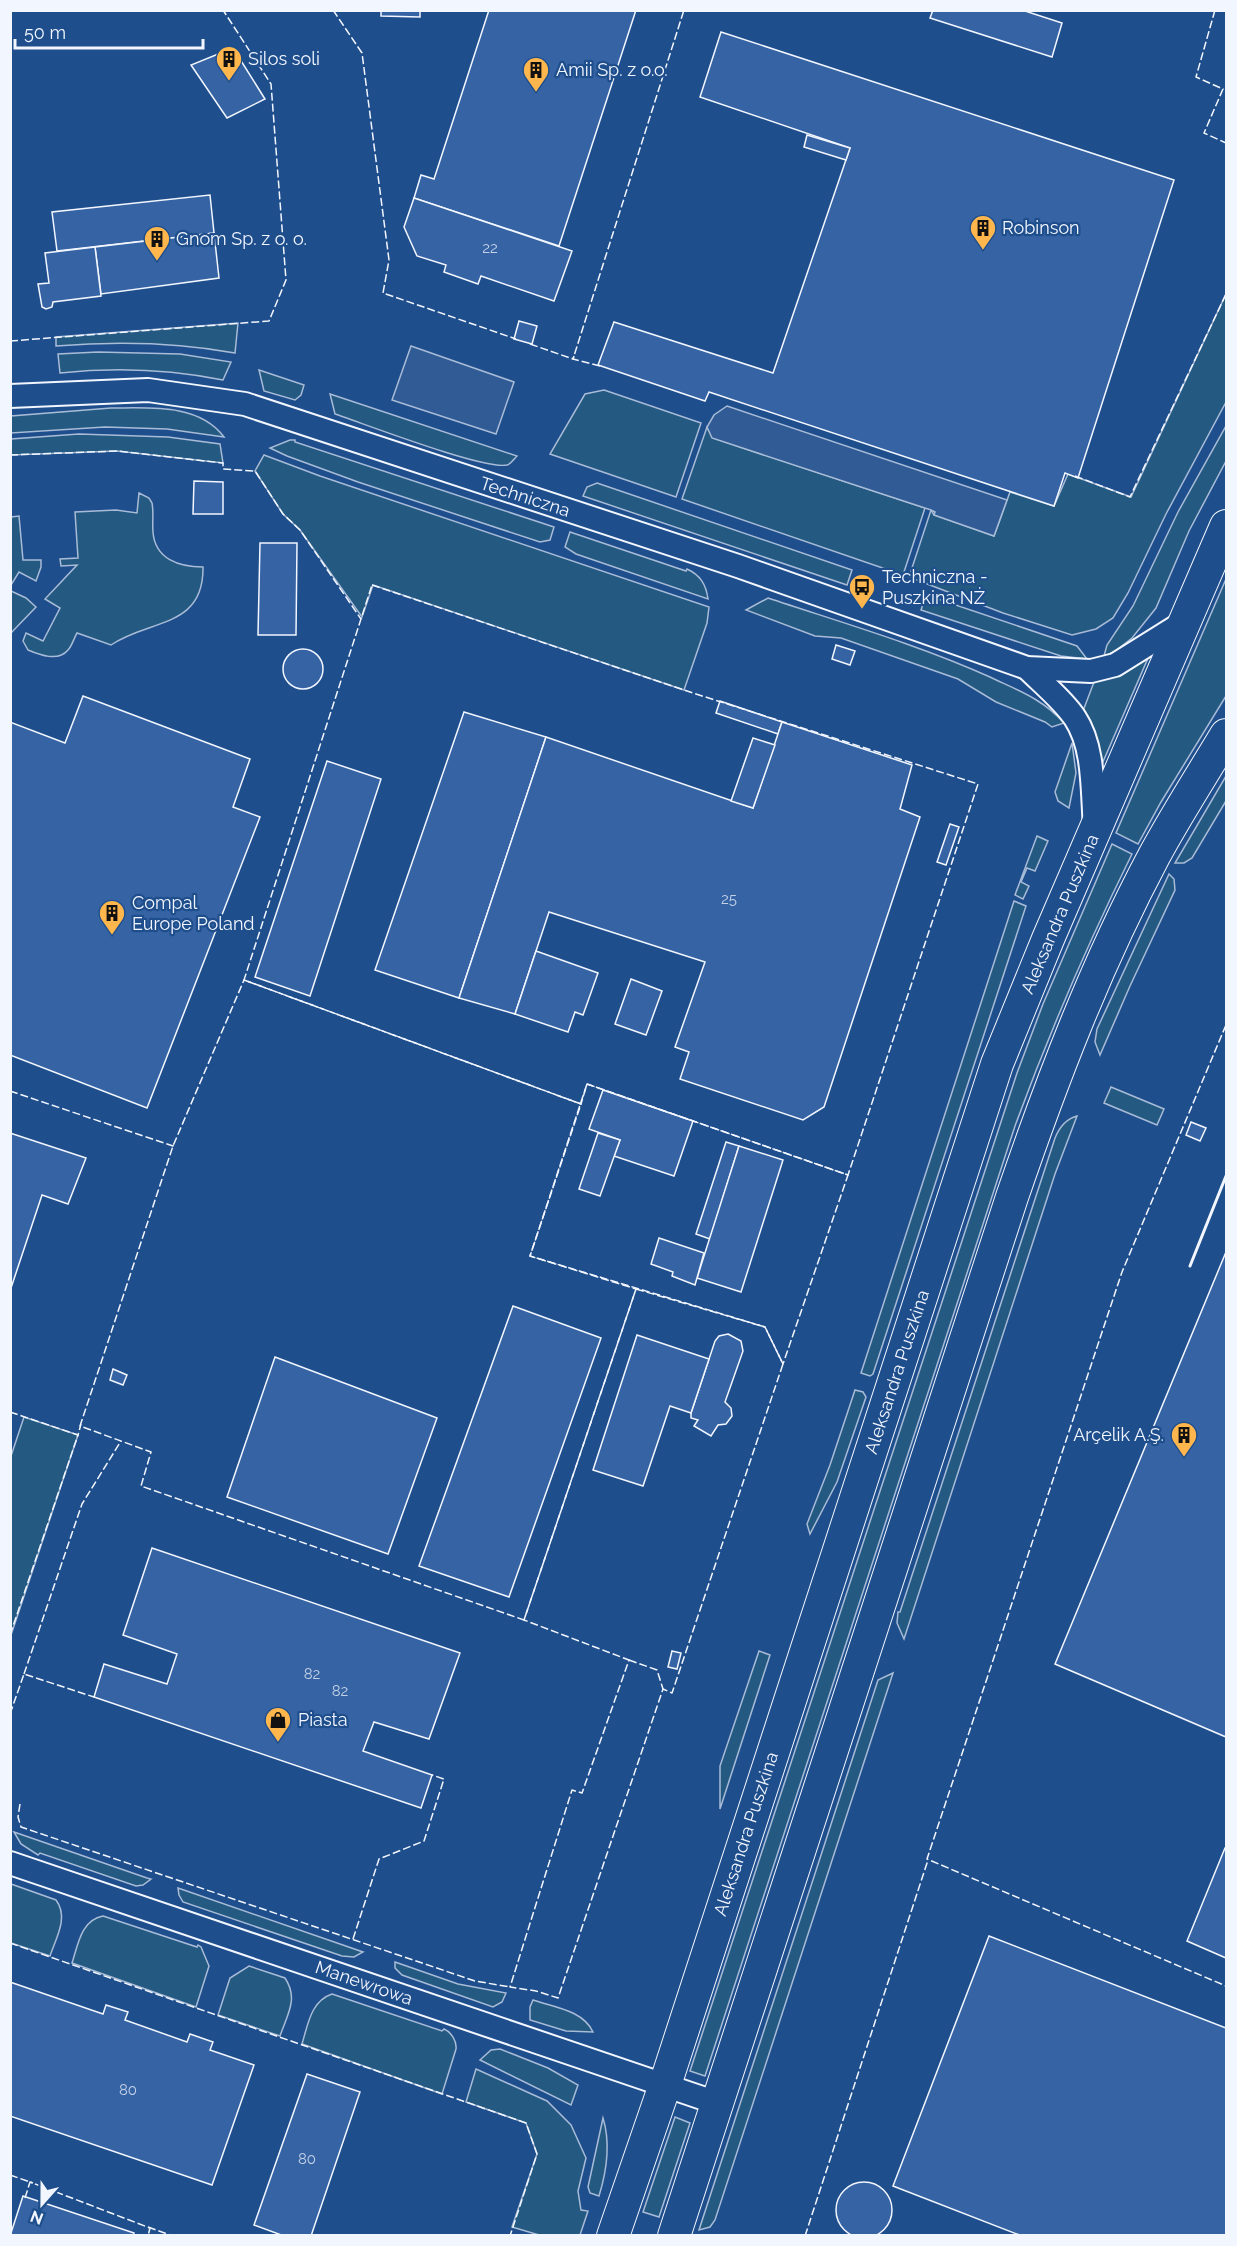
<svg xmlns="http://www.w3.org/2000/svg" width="1237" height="2246" viewBox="0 0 1237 2246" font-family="Raleway,sans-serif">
<rect width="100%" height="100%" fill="#1f4e8c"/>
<g fill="#245a82" stroke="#a8bbd7" stroke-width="1.5">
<path d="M1226,294V402L1166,514L1128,593L1113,618L1096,629L1072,635L1003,613L909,577L931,510L934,515L994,536L1010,492L1054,506L1068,474L1131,497Z"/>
<path d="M238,323L235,353C175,342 117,341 56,346V337Z"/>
<path d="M98,352L180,354L231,362L223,380C168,369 115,367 60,373L58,354Z"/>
<path d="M259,370L304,385L301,395L295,400L264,391Z"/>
<path d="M604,390L701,423L676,497L550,454L585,394Z"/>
<path d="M330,394L517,456C514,459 511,464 507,465C484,470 365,424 335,414Z"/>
<path d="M111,408C149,408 199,403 224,437L167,429L105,427L11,433V416Z"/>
<path d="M1226,426V461L1189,531L1156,608L1132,638L1114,652L1104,656L1107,645L1133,606L1178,512Z"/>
<path d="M707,427L713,438L925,508L903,575L682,499Z"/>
<path d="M79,434L168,437L220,444L223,463L117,451L11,455V439Z"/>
<path d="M290,440H295V442L554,527L550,540L540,542L358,482L287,456L270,448Z"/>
<path d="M264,455L320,476L709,607L707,623L684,690L373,585L362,617L300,530L283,514L255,471Z"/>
<path d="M597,483L852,570L847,585L583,496L587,487Z"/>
<path d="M139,493L149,498L152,503C154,513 152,522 153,532C155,559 179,567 203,567C204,629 148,619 111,645L77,633C74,638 72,646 68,650C58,662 40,655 28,650L23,641L26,633L43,641L60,608L45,599L77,565L61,566L60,559L78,558L75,512L116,510L137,513Z"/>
<path d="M19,516L23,560H41V567L36,581L19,572L11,585V517Z"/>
<path d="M570,532L686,571L687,569C700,575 706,584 708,599L576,554L565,547Z"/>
<path d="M1226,579V696L1161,802L1138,844L1116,833Z"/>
<path d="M11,591L26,598L36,607L11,633Z"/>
<path d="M926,595L1077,646L1087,659L1061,656L921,610Z"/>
<path d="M768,598C843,623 919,645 990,677C1017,690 1043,699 1064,723L1052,727L1045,722L996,702L958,679L841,638L815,636L746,610Z"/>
<path d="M1146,657L1148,658L1102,764L1100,763L1095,734L1083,711L1094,682L1123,673Z"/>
<path d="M1072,743L1076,773L1069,808L1058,801L1055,792Z"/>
<path d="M1226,776V801L1192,858L1184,863H1175Z"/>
<path d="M1037,836L1048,841L1035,871L1027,868L1021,882L1029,886L1023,899L1015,895Z"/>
<path d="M1112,844L1132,854C1088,943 1049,1033 1015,1126L705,2076L690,2071L1017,1073L1043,1004Z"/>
<path d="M1169,874L1174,879L1175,890L1130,986L1100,1055L1095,1042L1097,1029Z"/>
<path d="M1014,901L1026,906L873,1374L870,1376L861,1373Z"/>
<path d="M1111,1087L1164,1109L1157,1125L1104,1103Z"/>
<path d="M1077,1116L1055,1174L904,1639L897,1623L898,1612H900L1055,1138C1059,1128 1066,1119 1077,1116Z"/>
<path d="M855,1390L863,1392L866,1397L837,1482L810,1534L807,1524L830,1465Z"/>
<path d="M24,1417L78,1435L11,1635V1456Z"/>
<path d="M759,1651L770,1655L720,1809V1766Z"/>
<path d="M893,1673L715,2220L710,2227L699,2230L878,1680Z"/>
<path d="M14,1832L147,1878L151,1879L143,1885L136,1886L40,1853L38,1855L21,1844Z"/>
<path d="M11,1884L56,1900C69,1917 56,1938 50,1956L11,1943Z"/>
<path d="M178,1888L363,1952L354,1957L342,1956L183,1902L179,1895Z"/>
<path d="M103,1916L197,1947L198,1945L201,1947L209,1966L196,2007L72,1963C78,1945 81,1920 103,1916Z"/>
<path d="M395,1962L458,1984L506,1993L502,2002L493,2007L402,1975L395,1968Z"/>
<path d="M249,1966L285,1978C299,1999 287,2015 280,2036L218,2015L230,1978Z"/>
<path d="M332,1994L442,2031L444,2029C451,2032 457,2041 456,2049L442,2094L302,2044C308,2024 311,2001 332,1994Z"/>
<path d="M533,2000C553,2007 583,2010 593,2032L566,2031L530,2020V2007Z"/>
<path d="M500,2049L548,2068L578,2085L571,2105L480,2060L491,2050Z"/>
<path d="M476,2069L547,2101L571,2125L586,2158L578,2191L581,2210L588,2211L580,2235H539L512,2227L537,2154L526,2123L466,2102Z"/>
<path d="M675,2117L690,2123L659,2217L643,2212Z"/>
<path d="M603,2118C611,2144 607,2170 599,2196L590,2193L588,2187Z"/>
</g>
<g fill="#305b95" stroke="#a8bbd7" stroke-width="1.5">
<path d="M411,346L514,382L496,434L392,400Z"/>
<path d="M727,406L1007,500L994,536L934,515L935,512L931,510L712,438L707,427L714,415Z"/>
</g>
<g fill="#3563a3" stroke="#f2f6ff" stroke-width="1.5">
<path d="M381,10H420V17L381,16Z"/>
<path d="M489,10H636L559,246L414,198L421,175L434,179Z"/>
<path d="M933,10H1022L1062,23L1052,57L930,18Z"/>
<path d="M721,32L1174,180L1078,478L1065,473L1054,506L709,392L705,401L598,365L614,322L773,373L850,148L700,97Z"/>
<path d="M233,48L265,99L227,118L191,65Z"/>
<path d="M807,135L850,148L846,160L804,147Z"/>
<path d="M210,195L214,233L57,251L52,212Z"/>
<path d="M414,198L572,251L554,301L481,276L478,284L444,272L446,265L417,256L404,227Z"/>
<path d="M214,233L219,278L101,294L95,247Z"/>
<path d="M95,247L101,296L53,302L52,307L46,309L42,307L38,284L49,283L45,253Z"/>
<path d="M519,321L537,326L532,344L514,339Z"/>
<path d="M194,481L223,482V514H193Z"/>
<path d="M260,543H297L296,635H258Z"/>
<path d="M836,645L855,651L850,665L832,659Z"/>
<circle cx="303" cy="669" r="20"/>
<path d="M83,696L250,759L233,807L260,817L147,1108L10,1055V722L65,743Z"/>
<path d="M720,701L782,722L778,734L716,713Z"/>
<path d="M464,712L546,737L459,998L375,970Z"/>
<path d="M782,722L912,765L900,809L920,817L824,1107L803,1120L680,1079L689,1052L675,1047L705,962L549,912L515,1014L459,998L546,737L753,808Z"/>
<path d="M753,738L775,745L753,808L731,801Z"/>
<path d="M327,761L381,779L310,996L255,977Z"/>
<path d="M950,824L959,827L946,865L937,862Z"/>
<path d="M536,951L598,973L583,1015L575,1012L568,1032L515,1014Z"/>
<path d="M631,979L662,991L646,1035L615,1024Z"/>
<path d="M603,1090L693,1121L674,1176L614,1156L620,1140L589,1129Z"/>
<path d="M1191,1122L1206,1128L1200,1141L1186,1135Z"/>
<path d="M10,1133L86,1158L68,1204L42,1195L11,1288Z"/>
<path d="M598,1133L620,1140L600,1196L579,1189Z"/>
<path d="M726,1142L739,1146L710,1239L696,1234Z"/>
<path d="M739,1146L783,1160L741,1292L697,1278Z"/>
<path d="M659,1238L704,1253L695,1285L672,1276L673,1272L651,1264Z"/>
<path d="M1226,1252V1737L1055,1664Z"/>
<path d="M513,1306L601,1338L509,1597L419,1566Z"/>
<path d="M728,1334L741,1341L743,1351L725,1402L731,1408L732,1416L726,1424L718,1425L711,1436L694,1426L698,1420L691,1418V1413L715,1341L719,1336Z"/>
<path d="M637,1335L709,1359L691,1413L670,1406L643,1486L593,1470Z"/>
<path d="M275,1357L437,1418L388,1554L227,1497Z"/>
<path d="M113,1369L127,1375L123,1385L110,1380Z"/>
<path d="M152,1548L460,1653L429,1739L374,1722L363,1751L432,1775L421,1808L94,1697L104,1664L167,1684L177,1654L123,1635Z"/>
<path d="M672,1651L681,1653L677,1669L668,1667Z"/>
<path d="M1225,1848H1226V1958L1187,1941Z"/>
<path d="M989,1936L1226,2028V2236H1022L893,2186Z"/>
<path d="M10,1982L103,2014L106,2005L128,2012L125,2020L187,2042L190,2034L213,2042L210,2050L254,2065L212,2185L10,2116Z"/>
<path d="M307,2074L360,2092L311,2236H284L254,2225Z"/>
<circle cx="864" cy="2210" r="28"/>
<path d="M23,2196L134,2233L133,2236H10Z"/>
</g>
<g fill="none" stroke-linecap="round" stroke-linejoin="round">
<g stroke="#f2f6ff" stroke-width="26">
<g id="street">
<path d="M10,396L148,390L245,404L738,566L1027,668L1091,671L1115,665L1187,620"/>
<path d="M1027,668C1043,684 1063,700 1075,718C1095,748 1092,793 1095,827"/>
<path d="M10,1863L717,2103"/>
</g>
</g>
<g stroke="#f2f6ff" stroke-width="34">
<g id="secondary">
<path d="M613,2236L665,2085L997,1064L1048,939L1226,526"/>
<path d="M674,2236L1012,1197C1052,1080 1096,965 1154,856C1176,815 1202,775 1226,735"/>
</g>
</g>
<use href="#street" stroke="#1f4e8c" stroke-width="22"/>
<use href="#secondary" stroke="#1f4e8c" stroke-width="32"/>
<g stroke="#f2f6ff" stroke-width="1.5" stroke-dasharray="8 3" stroke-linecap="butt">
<path d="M333,10L362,53L389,260L383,293L516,339"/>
<path d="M1215,10L1196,77L1223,89L1204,133L1226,143"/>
<path d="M10,341L269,321L286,280L271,84L223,10"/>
<path d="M530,344L573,359L574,356"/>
<path d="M600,366L573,359L684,10"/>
<path d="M10,455L117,451L223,463V469L255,471L283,514L300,530L361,619"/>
<path d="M1075,476L1130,497L1226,294"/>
<path d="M372,585L696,694L978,784L848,1175L587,1084L581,1104L244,980Z"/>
<path d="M244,980L581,1104L530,1256L636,1289L524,1620L141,1486L151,1452L80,1426L173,1146Z"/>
<path d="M1226,1025L1122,1272L927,1859L1226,1986"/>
<path d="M587,1084L848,1175L783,1364L765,1327L530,1256Z"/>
<path d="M10,1091L173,1146L174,1144"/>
<path d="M636,1289L765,1327L783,1364L672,1693L663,1689L558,1998L536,1991L510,1987L572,1790L582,1793L629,1660L524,1620Z"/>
<path d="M10,1412L78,1435L81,1424"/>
<path d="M10,1635L78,1435"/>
<path d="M629,1660L657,1670L663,1689"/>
<path d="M24,1674L82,1504L121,1441"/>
<path d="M10,1714L24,1674L94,1697"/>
<path d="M20,1804L18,1817L21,1827L475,1981L510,1987"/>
<path d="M353,1939L379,1859L424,1841L444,1779L432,1775"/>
<path d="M10,1943L526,2123L537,2154L510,2236"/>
<path d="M10,2175L33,2183"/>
<path d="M25,2198L30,2182L150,2228L148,2236"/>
<path d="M148,2227L173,2236"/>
<path d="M805,2236L928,1860"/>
</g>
<path stroke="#f2f6ff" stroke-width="3" d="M1190,1266L1226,1176"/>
</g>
<defs>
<g id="building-pin" transform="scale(1.35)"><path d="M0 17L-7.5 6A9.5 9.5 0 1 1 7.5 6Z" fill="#ffb74d" stroke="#1f4e8c"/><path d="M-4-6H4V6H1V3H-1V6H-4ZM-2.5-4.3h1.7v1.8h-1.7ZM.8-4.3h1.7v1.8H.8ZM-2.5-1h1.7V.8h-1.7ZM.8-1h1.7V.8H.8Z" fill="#111"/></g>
<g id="bus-pin" transform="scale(1.35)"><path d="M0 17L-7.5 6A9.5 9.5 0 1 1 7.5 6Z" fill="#ffb74d" stroke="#1f4e8c"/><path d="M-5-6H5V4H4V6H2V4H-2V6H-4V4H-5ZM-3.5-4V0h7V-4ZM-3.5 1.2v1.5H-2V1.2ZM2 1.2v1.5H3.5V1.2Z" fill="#111"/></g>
<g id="shop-pin" transform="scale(1.35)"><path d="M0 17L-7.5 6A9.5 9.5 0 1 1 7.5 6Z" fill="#ffb74d" stroke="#1f4e8c"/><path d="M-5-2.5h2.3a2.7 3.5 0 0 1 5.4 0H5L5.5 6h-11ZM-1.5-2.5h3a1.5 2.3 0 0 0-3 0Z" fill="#111"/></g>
</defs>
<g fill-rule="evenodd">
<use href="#building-pin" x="229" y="59"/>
<use href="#building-pin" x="536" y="70"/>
<use href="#building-pin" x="983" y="228"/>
<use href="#building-pin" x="157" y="239"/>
<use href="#bus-pin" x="862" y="587"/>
<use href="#building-pin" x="112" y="913"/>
<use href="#building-pin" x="1184" y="1435"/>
<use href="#shop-pin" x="278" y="1720"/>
</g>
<g text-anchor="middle" stroke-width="4.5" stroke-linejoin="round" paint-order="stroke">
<g font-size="15" fill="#c3d1e8">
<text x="490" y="253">22</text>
<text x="729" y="904">25</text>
<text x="312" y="1679">82</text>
<text x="340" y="1696">82</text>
<text x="128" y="2095">80</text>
<text x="307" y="2164">80</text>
</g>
<g font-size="18" fill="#f2f6ff" stroke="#1f4e8c" text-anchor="start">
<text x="248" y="65">Silos soli</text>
<text x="556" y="76">Amii Sp. z o.o.</text>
<text x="1002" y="234">Robinson</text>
<text x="176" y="245">Gnom Sp. z o. o.</text>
<text x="882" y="583">Techniczna -<tspan x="882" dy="21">Puszkina NŻ</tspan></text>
<text x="132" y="909">Compal<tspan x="132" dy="21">Europe Poland</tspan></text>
<text x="1164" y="1441" text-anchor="end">Arçelik A.Ş.</text>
<text x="298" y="1726">Piasta</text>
</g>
<g font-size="18" fill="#f2f6ff" stroke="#1f4e8c">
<text transform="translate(525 497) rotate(18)" y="6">Techniczna</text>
<text transform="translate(1060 914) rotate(-67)" y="6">Aleksandra Puszkina</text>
<text transform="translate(897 1372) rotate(-72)" y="6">Aleksandra Puszkina</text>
<text transform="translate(746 1834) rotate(-72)" y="6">Aleksandra Puszkina</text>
<text transform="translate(364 1983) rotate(19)" y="6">Manewrowa</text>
</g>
</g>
<rect width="1237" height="2246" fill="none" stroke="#f2f6ff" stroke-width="24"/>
<g transform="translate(42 2204) rotate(201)" stroke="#1f4e8c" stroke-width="4.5" paint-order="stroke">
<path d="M0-4.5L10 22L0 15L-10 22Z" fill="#f2f6ff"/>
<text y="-9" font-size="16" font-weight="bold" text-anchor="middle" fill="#f2f6ff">N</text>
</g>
<path d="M15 39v9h188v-9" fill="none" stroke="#f2f6ff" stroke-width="3"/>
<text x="24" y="39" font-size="18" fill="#f2f6ff" stroke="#1f4e8c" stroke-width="4.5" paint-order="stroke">50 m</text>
</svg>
